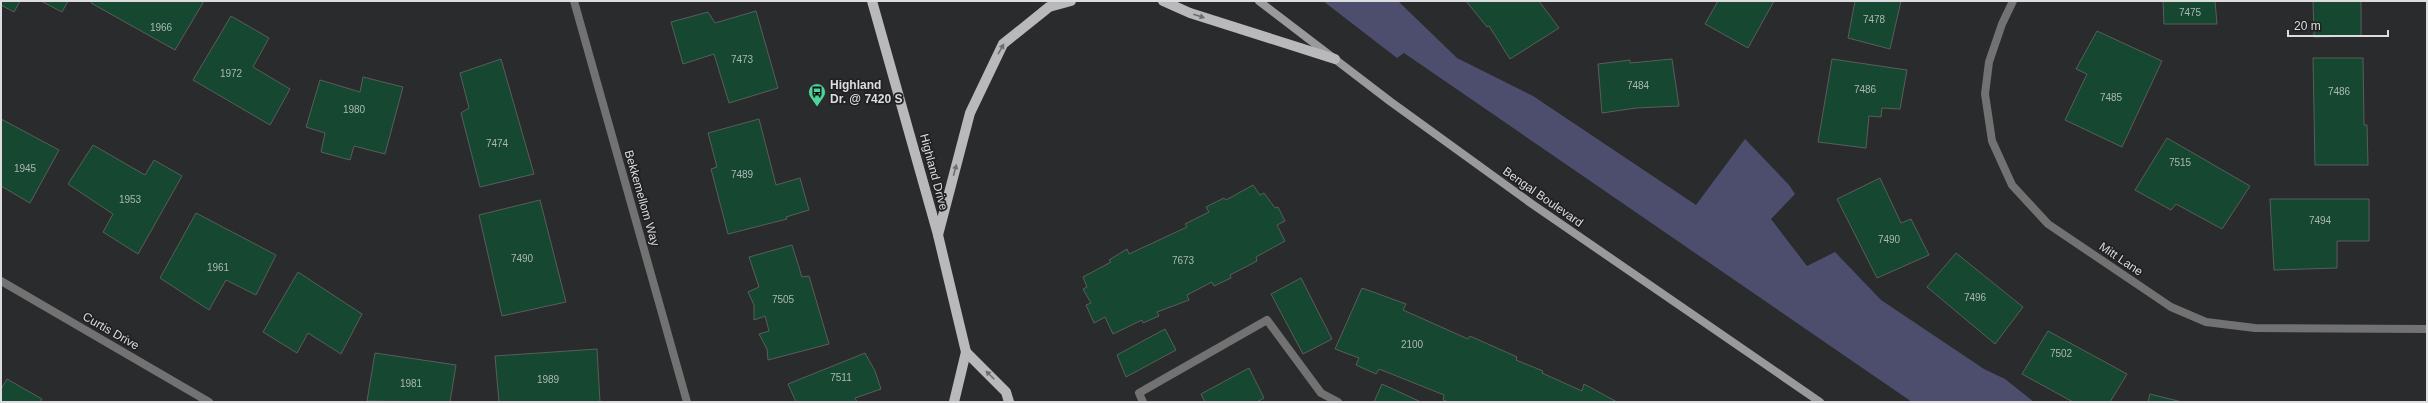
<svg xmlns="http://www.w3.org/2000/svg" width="2428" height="403" viewBox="0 0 2428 403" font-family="Helvetica,sans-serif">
<rect width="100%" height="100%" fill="#2a2b2d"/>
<path fill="#4d4e6e" d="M1323,1H1398L1457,58L1533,96L1696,205L1745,139L1789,185L1795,194L1771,219L1807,266L1835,252L1881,300L1984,369L2005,379L2034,402H1912L1404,53L1397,58Z"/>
<g fill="#154731" stroke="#5a5d5b">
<path d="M1,1H20L14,12L1,5Z"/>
<path d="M41,1H68L62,12Z"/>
<path d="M92,1H204L175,50L91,3Z"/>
<path d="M1466,1H1539L1559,28L1510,59L1489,26L1487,27Z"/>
<path d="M1718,1H1774L1748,48L1705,24Z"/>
<path d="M1855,1H1901L1890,49L1848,38Z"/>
<path d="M2163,1H2215L2217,24H2164Z"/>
<path d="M2313,1H2361V36L2314,37Z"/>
<path d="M756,11L778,88L729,103L714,54L683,64L671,22L708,12L715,23Z"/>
<path d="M231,16L269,38L253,67L290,89L270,125L193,80Z"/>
<path d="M2097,31L2162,61L2122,147L2065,120L2087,74L2076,69Z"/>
<path d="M2313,58H2363L2364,125H2367L2368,165H2315Z"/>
<path d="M501,59L534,174L480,187L461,113L469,108L460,73Z"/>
<path d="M1672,59L1679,106L1636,108L1602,113L1598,64L1630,60V63Z"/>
<path d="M1832,59L1907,70L1900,109L1882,108L1881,117L1869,116L1866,148L1818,142Z"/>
<path d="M363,77L403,87L385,154L354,146L350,160L321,152L325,133L306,127L320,80L360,92Z"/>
<path d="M1,119L59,150L30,203L1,186Z"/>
<path d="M759,119L776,185L800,178L809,210L786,217L787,219L728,234L711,169L717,167L708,133Z"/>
<path d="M2167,138L2250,186L2222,229L2176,204L2171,210L2135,190Z"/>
<path d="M93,145L145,175L154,160L182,176L138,254L103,232L113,214L68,184Z"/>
<path d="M1880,178L1901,223L1911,219L1929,255L1877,278L1837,199Z"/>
<path d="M1253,185L1260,195L1264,193L1275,208L1278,207L1285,221L1277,225L1285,241L1256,257L1257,261L1230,275L1231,278L1214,286L1212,282L1187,295L1189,300L1157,312L1159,316L1143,323L1142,320L1113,334L1105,317L1094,323L1086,305L1091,303L1083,289L1087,287L1083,277L1111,262L1109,260L1127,249L1129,254L1187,227L1185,224L1209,212L1206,207L1224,198L1226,200Z"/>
<path d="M2270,199H2369V241H2337V268L2274,270Z"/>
<path d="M540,200L566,302L502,316L479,215Z"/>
<path d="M196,213L276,255L256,295L226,280L209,310L160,278Z"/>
<path d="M792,245L802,277L809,276L829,344L768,360L767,349L759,334L769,331L765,316L754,320V305L748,292L759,287L749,257Z"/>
<path d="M1956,253L2023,307L1995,344L1927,287Z"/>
<path d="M298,272L362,314L341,354L308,333L297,353L263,332Z"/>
<path d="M1301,278L1332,339L1303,354L1271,294Z"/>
<path d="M1362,288L1406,304L1403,310L1468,339L1470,336L1517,357L1516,360L1543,371L1542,373L1582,391L1584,384L1617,402H1448L1443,400L1444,395L1379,369L1376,374L1356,365L1359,358L1335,349Z"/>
<path d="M1165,329L1176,350L1126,377L1117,355Z"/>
<path d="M2048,331L2127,374L2110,402H2073L2022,374Z"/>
<path d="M597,349L600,402H499L495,356Z"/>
<path d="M375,353L456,365L450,402L367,401Z"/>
<path d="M865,353L875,371L881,389L855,398L857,402H796L788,384Z"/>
<path d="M1249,368L1264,398L1257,402H1205L1201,394Z"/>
<path d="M7,379L42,399L40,402H1V389Z"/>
<path d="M1382,384L1421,402H1374Z"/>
<path d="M2150,394L2182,402H2148Z"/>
</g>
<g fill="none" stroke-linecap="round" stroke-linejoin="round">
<path stroke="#727273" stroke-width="8" d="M1143,402L1139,393L1267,320L1321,393L1338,402"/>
<g stroke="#727273" stroke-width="8">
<path d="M574,1L687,402"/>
<path d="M2013,1L2002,24L1989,62L1985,94L1992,141L2012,185L2048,224L2171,307L2206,322L2255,328L2427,329"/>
<path d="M1,281L209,402"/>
</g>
<path stroke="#9a9a9c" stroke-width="8" d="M1259,1L1391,102L1532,204L1820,402"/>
<g stroke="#b9b9bc" stroke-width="10">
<path d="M872,1L938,235L966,352L954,402"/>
<path d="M1163,1L1190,13L1335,59"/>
<path d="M938,235L970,113L1003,44L1049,7L1071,1"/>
<path d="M966,352L1006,392L1009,402"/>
</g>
</g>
<defs><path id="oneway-solid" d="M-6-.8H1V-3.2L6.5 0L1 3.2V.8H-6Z"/></defs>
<g fill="#6d6d70">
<use href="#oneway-solid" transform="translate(1199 16) rotate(18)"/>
<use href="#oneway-solid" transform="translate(1001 49) rotate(-60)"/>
<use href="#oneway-solid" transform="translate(955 170) rotate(-75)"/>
<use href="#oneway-solid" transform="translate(990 375) rotate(-135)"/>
</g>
<defs>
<g id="bus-pin" transform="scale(0.9)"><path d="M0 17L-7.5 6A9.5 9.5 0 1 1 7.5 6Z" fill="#4ed39a" stroke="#212123"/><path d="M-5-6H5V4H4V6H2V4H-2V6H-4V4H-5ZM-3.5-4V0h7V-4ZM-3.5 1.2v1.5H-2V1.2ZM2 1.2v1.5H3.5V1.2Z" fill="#111"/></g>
</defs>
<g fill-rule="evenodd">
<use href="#bus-pin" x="817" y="92"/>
</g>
<g text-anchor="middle" stroke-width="3.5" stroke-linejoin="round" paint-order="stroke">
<g font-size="10" fill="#abb8b4">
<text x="2190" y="16">7475</text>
<text x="1874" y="23">7478</text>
<text x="161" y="31">1966</text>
<text x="742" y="63">7473</text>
<text x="231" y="77">1972</text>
<text x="1638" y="89">7484</text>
<text x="1865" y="93">7486</text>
<text x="2339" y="95">7486</text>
<text x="2111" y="101">7485</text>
<text x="354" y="113">1980</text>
<text x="497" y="147">7474</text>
<text x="2180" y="166">7515</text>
<text x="25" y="172">1945</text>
<text x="742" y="178">7489</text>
<text x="130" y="203">1953</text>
<text x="2320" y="224">7494</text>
<text x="1889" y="243">7490</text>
<text x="522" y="262">7490</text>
<text x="1183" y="264">7673</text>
<text x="218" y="271">1961</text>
<text x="1975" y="301">7496</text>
<text x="783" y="303">7505</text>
<text x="1412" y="348">2100</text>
<text x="2061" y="357">7502</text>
<text x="841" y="381">7511</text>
<text x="548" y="383">1989</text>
<text x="411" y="387">1981</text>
</g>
<g font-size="12" font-weight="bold" fill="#dddddf" stroke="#212123" text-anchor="start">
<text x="830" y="89">Highland<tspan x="830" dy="14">Dr. @ 7420 S</tspan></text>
</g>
<g font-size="12" fill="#dddddf" stroke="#212123">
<text transform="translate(934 172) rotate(75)" y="4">Highland Drive</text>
<text transform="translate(1543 197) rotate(35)" y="4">Bengal Boulevard</text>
<text transform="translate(642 198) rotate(74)" y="4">Bekkemellom Way</text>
<text transform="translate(2121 259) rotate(34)" y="4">Mitt Lane</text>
<text transform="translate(111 331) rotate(30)" y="4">Curtis Drive</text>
</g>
</g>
<rect width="2428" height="403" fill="none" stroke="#dddddf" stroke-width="4"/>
<path d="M2288 30v6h100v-6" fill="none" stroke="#dddddf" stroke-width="2"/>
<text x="2294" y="30" font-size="12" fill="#dddddf" stroke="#212123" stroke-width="3" paint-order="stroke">20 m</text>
</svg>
